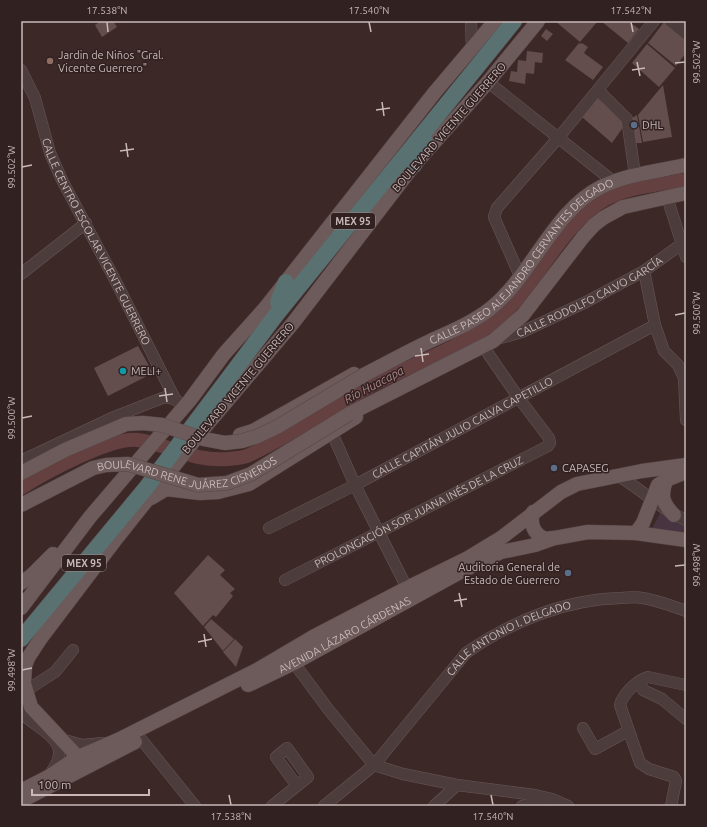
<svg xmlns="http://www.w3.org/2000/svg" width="707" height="827" viewBox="0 0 707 827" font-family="Ubuntu,sans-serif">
<rect width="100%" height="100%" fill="#3d2828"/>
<path fill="#483441" d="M661,512L686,524V535L651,530Z"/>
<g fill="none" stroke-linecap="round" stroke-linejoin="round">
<path stroke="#644140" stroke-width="14" d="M21,488C44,473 112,436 138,440C170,445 194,462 228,459C235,458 242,458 247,456C291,436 330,408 372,385C411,365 462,347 496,321C503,316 509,308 515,302C541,272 570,218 604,200C629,186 658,185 686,180"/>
</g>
<g fill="#634d4d">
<path d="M101,21H113L117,27L102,37L95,25Z"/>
<path d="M555,21H596L597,22L580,42Z"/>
<path d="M601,21H628L639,29L628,43Z"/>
<path d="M664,22L686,41V53L676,66L648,43Z"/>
<path d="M546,29L553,34L547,41L541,36Z"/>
<path d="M579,43L581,44L582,43L588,47L584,53L603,67L593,80L565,60Z"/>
<path d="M647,44L675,68L659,87L632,63Z"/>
<path d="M527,51L543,53L542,63L535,62L534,74L526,73L525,84L509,81L511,71L517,72L518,60L526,61Z"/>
<path d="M663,85L672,137L643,142L638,115Z"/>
<path d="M597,98L626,123L612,143L582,117Z"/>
<path d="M637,115L642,143H633L629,120Z"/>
<path d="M138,346L153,373L108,396L94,368Z"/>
<path d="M208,555L225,570L220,575L235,589L230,593L233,596L216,617L213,615L203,626L174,593Z"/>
<path d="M211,619L234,639L223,651L204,627Z"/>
<path d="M235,639L243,647L236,667L223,652Z"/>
</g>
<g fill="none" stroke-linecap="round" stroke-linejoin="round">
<g stroke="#685757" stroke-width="12">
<g id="minor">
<path d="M471,21L472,50"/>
<path d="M670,21L686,34"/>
<path d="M683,21L686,24"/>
<path id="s1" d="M21,70L35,98L50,153L62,180L113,276L175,399L184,407"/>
<path d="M488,82L614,182"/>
<path d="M598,90L627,119L635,175"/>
<path d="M667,197L686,257"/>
<path d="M644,271L655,325L664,351L678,365L684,378L686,420"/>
<path d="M21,274L86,223"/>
<path d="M520,276L494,217L497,208L559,137L654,21"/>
<path id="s2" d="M497,339L522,332L586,302L644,271L686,241"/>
<path d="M332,433L355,485L407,588"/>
<path d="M21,461L114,417L165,397L175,399"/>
<path d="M620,477C644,491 660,509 686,520"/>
<path id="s3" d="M269,528L355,485L655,325"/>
<path id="s4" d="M285,580L548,446L550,443L549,438L518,397L483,346"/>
<path d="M294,663L328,709L374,765L403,774L457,785L535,795L552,799L568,806"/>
<path d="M640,682L643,690L662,699L686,719"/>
<path d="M27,690L55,672L73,650"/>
<path d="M21,706L35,719"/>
<path d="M26,717C48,735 73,743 50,774"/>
<path d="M583,728L595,749L628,731"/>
<path d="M61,739L82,745L103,743"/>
<path d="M141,739L195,806"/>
<path d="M272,806L308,777L287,748L276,757L297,786"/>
<path id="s5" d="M324,806L374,765L466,653C510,622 566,599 621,598C628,598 636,596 642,598C657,600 672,606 686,611"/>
<path d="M434,806L457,785"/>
<path d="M522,806L549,799"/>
<path d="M671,806L676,781L674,777L649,769L640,763L620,705C623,694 637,680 648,677L686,685"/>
</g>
</g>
<g stroke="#564645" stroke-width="15">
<g id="major">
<path id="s6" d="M364,375C385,364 405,353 426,343C447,333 471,324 490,309C532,276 553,211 601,187C628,174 658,171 686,165"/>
<path d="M349,414L493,341L523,315L583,237L594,225L603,218L623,207L686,193"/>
<path d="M240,435L253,431L354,374"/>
<path d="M666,481C660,496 663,504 674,515"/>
<path d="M151,498L166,489L200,493L218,492L249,484L356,417"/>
<path d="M533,512C530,523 533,534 545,539L553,538"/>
<path d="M636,533L643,523L658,485L666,480L686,472"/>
<path d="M21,583L31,576L53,554"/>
<path d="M21,608L90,517L190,400L224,354L266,307L435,92L495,21"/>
<path id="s7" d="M248,685L294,663L462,571L501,552L535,545L555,538L588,532L636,533L686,540"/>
<path d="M82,769L78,757L31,707L24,683L25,666L28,658L41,638L116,539L205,427L293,323L414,165L488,82L538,21"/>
<path d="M21,791L48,777L78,757L118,740L257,670L313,637L407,588L468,558L501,538L561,492L577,484L642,471L686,465"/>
<path d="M21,801L135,742"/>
</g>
</g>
<g stroke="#544" stroke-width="17">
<g id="highway">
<path d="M414,165L425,141"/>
<path d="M278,302L286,282"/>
<path d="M21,639L146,488L276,315L514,21"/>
</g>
</g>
<use href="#minor" stroke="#4d3c3c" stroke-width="11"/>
<use href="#major" stroke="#6d5a5a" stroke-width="14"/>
<use href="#highway" stroke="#5a7172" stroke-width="16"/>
<g stroke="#564645" stroke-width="15" stroke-linecap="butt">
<g id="major-bridge">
<path d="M21,473L65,450L126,424L143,423L162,425L204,439L225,443L242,441L258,436L277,427L364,375"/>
<path id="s8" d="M21,505L93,468L106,465L128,464L198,485L227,483L251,474L349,414"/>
</g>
</g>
<use href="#major-bridge" stroke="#6d5a5a" stroke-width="14"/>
</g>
<path fill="none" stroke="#c8b9b8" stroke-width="1.5" d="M107,22L108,32M369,22L371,32M631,22L633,32M637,62L640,76M675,63L685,62M632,70L645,68M382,102L384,116M376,110L390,108M126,143L128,157M120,151L134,149M22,167L32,165M675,315L685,313M421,348L423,362M415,356L429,354M165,388L167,402M159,396L173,394M22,418L32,416M675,566L685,565M459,593L462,607M454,601L467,599M204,634L206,647M198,642L212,639M22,670L32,668M229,795L231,805M491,795L493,805"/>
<circle fill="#8d6e63" stroke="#322121" stroke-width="1.5" cx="50" cy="61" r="4"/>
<g fill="#5c6f8a" stroke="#322121" stroke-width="1.5">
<circle cx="634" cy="125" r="4"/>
<circle cx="554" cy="468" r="4"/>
<circle cx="568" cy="573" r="4"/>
</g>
<circle fill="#0f9aa8" stroke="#322121" stroke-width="1.5" cx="123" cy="371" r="4"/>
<g text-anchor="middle" stroke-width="3" stroke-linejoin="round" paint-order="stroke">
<g fill="#322121" stroke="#9b8b8b" stroke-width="1">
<rect x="331" y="213" width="44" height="16" rx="3"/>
<rect x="62" y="555" width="44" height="16" rx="3"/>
</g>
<g font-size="10" font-weight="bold" fill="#c8b9b8">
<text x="353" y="225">MEX 95</text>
<text x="84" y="567">MEX 95</text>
</g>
<g font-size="11" fill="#c8b9b8" stroke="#322121" text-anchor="start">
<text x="58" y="59">Jardin de Niños "Gral.<tspan x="58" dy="13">Vicente Guerrero"</tspan></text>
<text x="642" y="129">DHL</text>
<text x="131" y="375">MELI+</text>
<text x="562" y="472">CAPASEG</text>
<text x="560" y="571" text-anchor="end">Auditoria General de<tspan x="560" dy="13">Estado de Guerrero</tspan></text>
</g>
<g font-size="11" fill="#c8b9b8" stroke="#322121">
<text transform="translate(449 127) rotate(-49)" y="4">BOULEVARD VICENTE GUERRERO</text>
<text dy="4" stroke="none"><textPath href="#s1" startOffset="188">CALLE CENTRO ESCOLAR VICENTE GUERRERO</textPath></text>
<text dy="4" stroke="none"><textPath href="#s6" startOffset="198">CALLE PASEO ALEJANDRO CERVANTES DELGADO</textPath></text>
<text dy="4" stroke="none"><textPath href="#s2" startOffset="102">CALLE RODOLFO CALVO GARCÍA</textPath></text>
<text transform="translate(238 388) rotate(-50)" y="4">BOULEVARD VICENTE GUERRERO</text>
<text dy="4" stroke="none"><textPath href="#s3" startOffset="218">CALLE CAPITÁN JULIO CALVA CAPETILLO</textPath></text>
<text dy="4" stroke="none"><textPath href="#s8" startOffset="179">BOULEVARD RENE JUÁREZ CISNEROS</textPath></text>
<text dy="4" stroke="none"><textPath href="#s4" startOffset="150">PROLONGACIÓN SOR JUANA INÉS DE LA CRUZ</textPath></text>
<text dy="4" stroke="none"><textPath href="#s7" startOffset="109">AVENIDA LÁZARO CÁRDENAS</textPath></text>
<text dy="4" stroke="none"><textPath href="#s5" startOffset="254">CALLE ANTONIO I. DELGADO</textPath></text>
</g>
<g font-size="12" font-style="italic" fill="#ab8484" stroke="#322121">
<text transform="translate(374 385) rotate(-28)" y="4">Río Huacapa</text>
</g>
</g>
<rect width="707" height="827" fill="none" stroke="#322121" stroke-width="44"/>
<path d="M32 789v6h117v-6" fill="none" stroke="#c8b9b8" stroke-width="2"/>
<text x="38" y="789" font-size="12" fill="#c8b9b8" stroke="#322121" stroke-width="3" paint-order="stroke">100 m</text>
<rect x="22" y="22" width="663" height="783" fill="none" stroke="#c8b9b8" stroke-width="1.5"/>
<g font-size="10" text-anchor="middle" fill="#c8b9b8">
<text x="107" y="14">17.538°N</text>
<text x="369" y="14">17.540°N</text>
<text x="631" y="14">17.542°N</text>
<text transform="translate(696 62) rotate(-90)" y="4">99.502°W</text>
<text transform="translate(11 167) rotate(-90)" y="4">99.502°W</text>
<text transform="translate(696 313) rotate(-90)" y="4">99.500°W</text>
<text transform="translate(11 418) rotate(-90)" y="4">99.500°W</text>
<text transform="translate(696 565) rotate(-90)" y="4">99.498°W</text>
<text transform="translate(11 670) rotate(-90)" y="4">99.498°W</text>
<text x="231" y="820">17.538°N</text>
<text x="493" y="820">17.540°N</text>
</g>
</svg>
